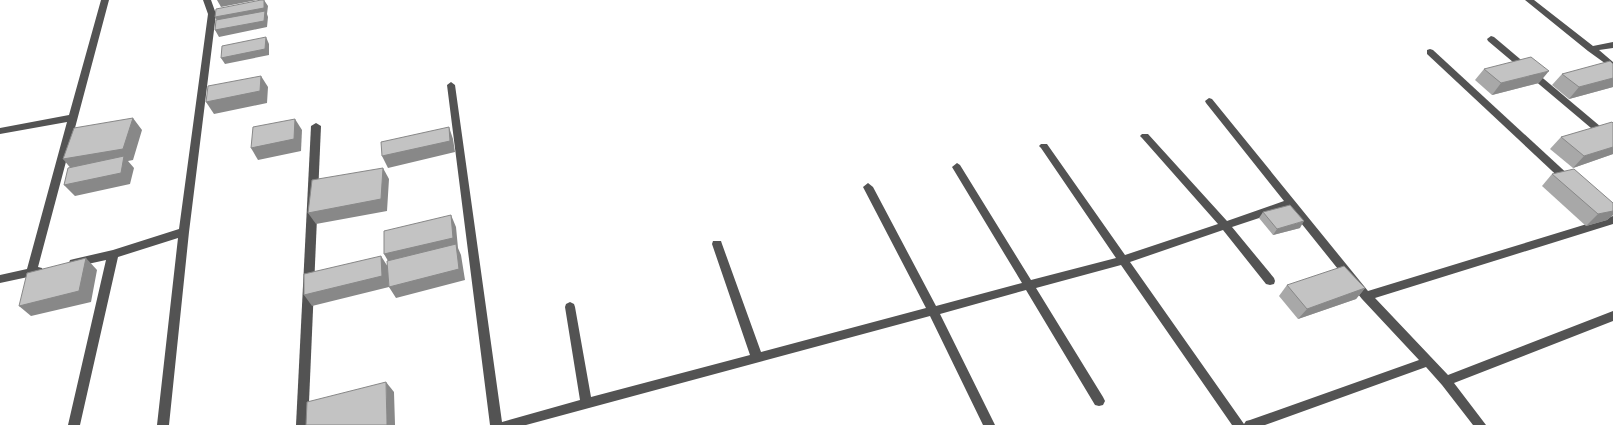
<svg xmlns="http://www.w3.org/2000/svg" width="1613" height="425" viewBox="0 0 1613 425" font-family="'Roboto Condensed',sans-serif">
<rect width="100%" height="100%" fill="#fff"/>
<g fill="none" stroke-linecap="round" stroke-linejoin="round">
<g fill="#535353" fill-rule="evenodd">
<path d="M101,0H109L38,267L42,268L43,271L42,274L0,283V275L27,269L67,122L0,134V128L69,115Z"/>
<path d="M203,0H211L216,14L189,232L169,425H157L178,238L118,257L80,425H68L106,260L74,267L70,266L69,263L70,260L74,259L113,250L179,229L208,14Z"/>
<path d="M1525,0H1534L1593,46L1613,42V48L1599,50L1613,62V69L1588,51Z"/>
<path d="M1491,36L1494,37L1613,137V145L1610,144L1488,41L1487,39Z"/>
<path d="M1430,49L1433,50L1572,178L1574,181L1572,184H1566L1427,54V50Z"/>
<path d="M451,82L455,85L502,422L580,400L565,307L566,304L570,302L574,304L575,307L591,397L750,355L712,244L713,241H721L722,244L761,352L926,308L863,187L868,183L873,187L936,306L1022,283L952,167L957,163L960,165L1031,280L1116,258L1041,148L1039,146L1041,144H1047L1125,255L1218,224L1142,138L1140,136L1142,134H1148L1227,221L1284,201L1206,103L1205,101L1209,98L1212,99L1368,291L1613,216V224L1375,298L1448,375L1613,311V321L1454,383L1486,425H1473L1442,385L1426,367L1265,425H1232L1121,265L1036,288L1103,397L1105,401L1103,405L1099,406L1095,405L1026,290L940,314L995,425H983L930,316L526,425H490L447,85ZM1289,208L1362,299L1419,360L1250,420L1246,421L1244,424L1130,262L1223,230L1266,284L1270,285L1274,284L1275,281L1274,278L1232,227Z"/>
<path d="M316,123L321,126L308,425H296L311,126Z"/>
</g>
</g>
<g fill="#a8a8a8">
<path d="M1613,64V87L1569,99L1552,85L1562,74Z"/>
<path d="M1484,69L1539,83L1492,95L1475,80Z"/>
<path d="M1613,123V154L1573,168L1550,149L1561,137Z"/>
<path d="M1552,174L1613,203V215L1607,220L1586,226L1542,186Z"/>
<path d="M1263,212L1300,228L1273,235L1259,218Z"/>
<path d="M1287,285L1365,288L1356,299L1298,319L1279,296Z"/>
</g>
<g fill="#888">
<path d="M217,0H257L221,7Z"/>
<path d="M264,0L268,6L267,14L268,17L267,27L219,37L215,30L219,24L215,17Z"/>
<path d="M266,37L269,44V55L225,64L221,58Z"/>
<path d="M1549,71L1539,83L1492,95L1501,83Z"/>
<path d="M261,76L268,87L267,103L214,114L206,102Z"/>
<path d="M1613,78V87L1569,99L1579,87Z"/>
<path d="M133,118L142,130L133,160L128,161L134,168L130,184L75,196L64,185L73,171L63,159Z"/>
<path d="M295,119L302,130L301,151L258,160L251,148Z"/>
<path d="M449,127L453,139L455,152L388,168L382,156Z"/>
<path d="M1613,147V154L1573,168L1584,156Z"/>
<path d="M383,168L389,179L387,211L316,224L308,213Z"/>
<path d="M1613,211V215L1607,220L1586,226L1598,214Z"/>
<path d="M451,215L456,227L458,248L461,255L465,280L396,298L389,287L391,266L384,254Z"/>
<path d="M1304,221L1300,228L1273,235L1277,229Z"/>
<path d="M381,256L388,267L389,287L312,306L304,295Z"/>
<path d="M86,258L97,270L91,302L31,316L19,306Z"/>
<path d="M1365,288L1356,299L1298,319L1307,309Z"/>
<path d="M386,382L394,392L395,425H387Z"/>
</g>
<g fill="#c3c3c3" stroke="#888">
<path d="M261,0H264V8L215,17L216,9Z"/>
<path d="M265,11L264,21L215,30L216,20Z"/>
<path d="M266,37L265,49L221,58L222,46Z"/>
<path d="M1531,57L1549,71L1501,83L1484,69Z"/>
<path d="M1610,61L1613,64V78L1579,87L1562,74Z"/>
<path d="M261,76L260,91L206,102L208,86Z"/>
<path d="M133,118L123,149L63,159L74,128Z"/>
<path d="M295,119L294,139L251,148L253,127Z"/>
<path d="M1612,122L1613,123V147L1584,156L1561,137Z"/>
<path d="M449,127L450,141L382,156L381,142Z"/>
<path d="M124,156L121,173L64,185L68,168Z"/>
<path d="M383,168L381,199L308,213L312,180Z"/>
<path d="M1574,169L1613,203V211L1598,214L1552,174Z"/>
<path d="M1290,205L1304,221L1277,229L1263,212Z"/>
<path d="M451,215L453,238L384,254V231Z"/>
<path d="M456,244L459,269L389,287L387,261Z"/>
<path d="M381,256L382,276L304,295V274Z"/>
<path d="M86,258L79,291L19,306L27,273Z"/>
<path d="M1344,266L1365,288L1307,309L1287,285Z"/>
<path d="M386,382L387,425H306L307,402Z"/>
</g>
</svg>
